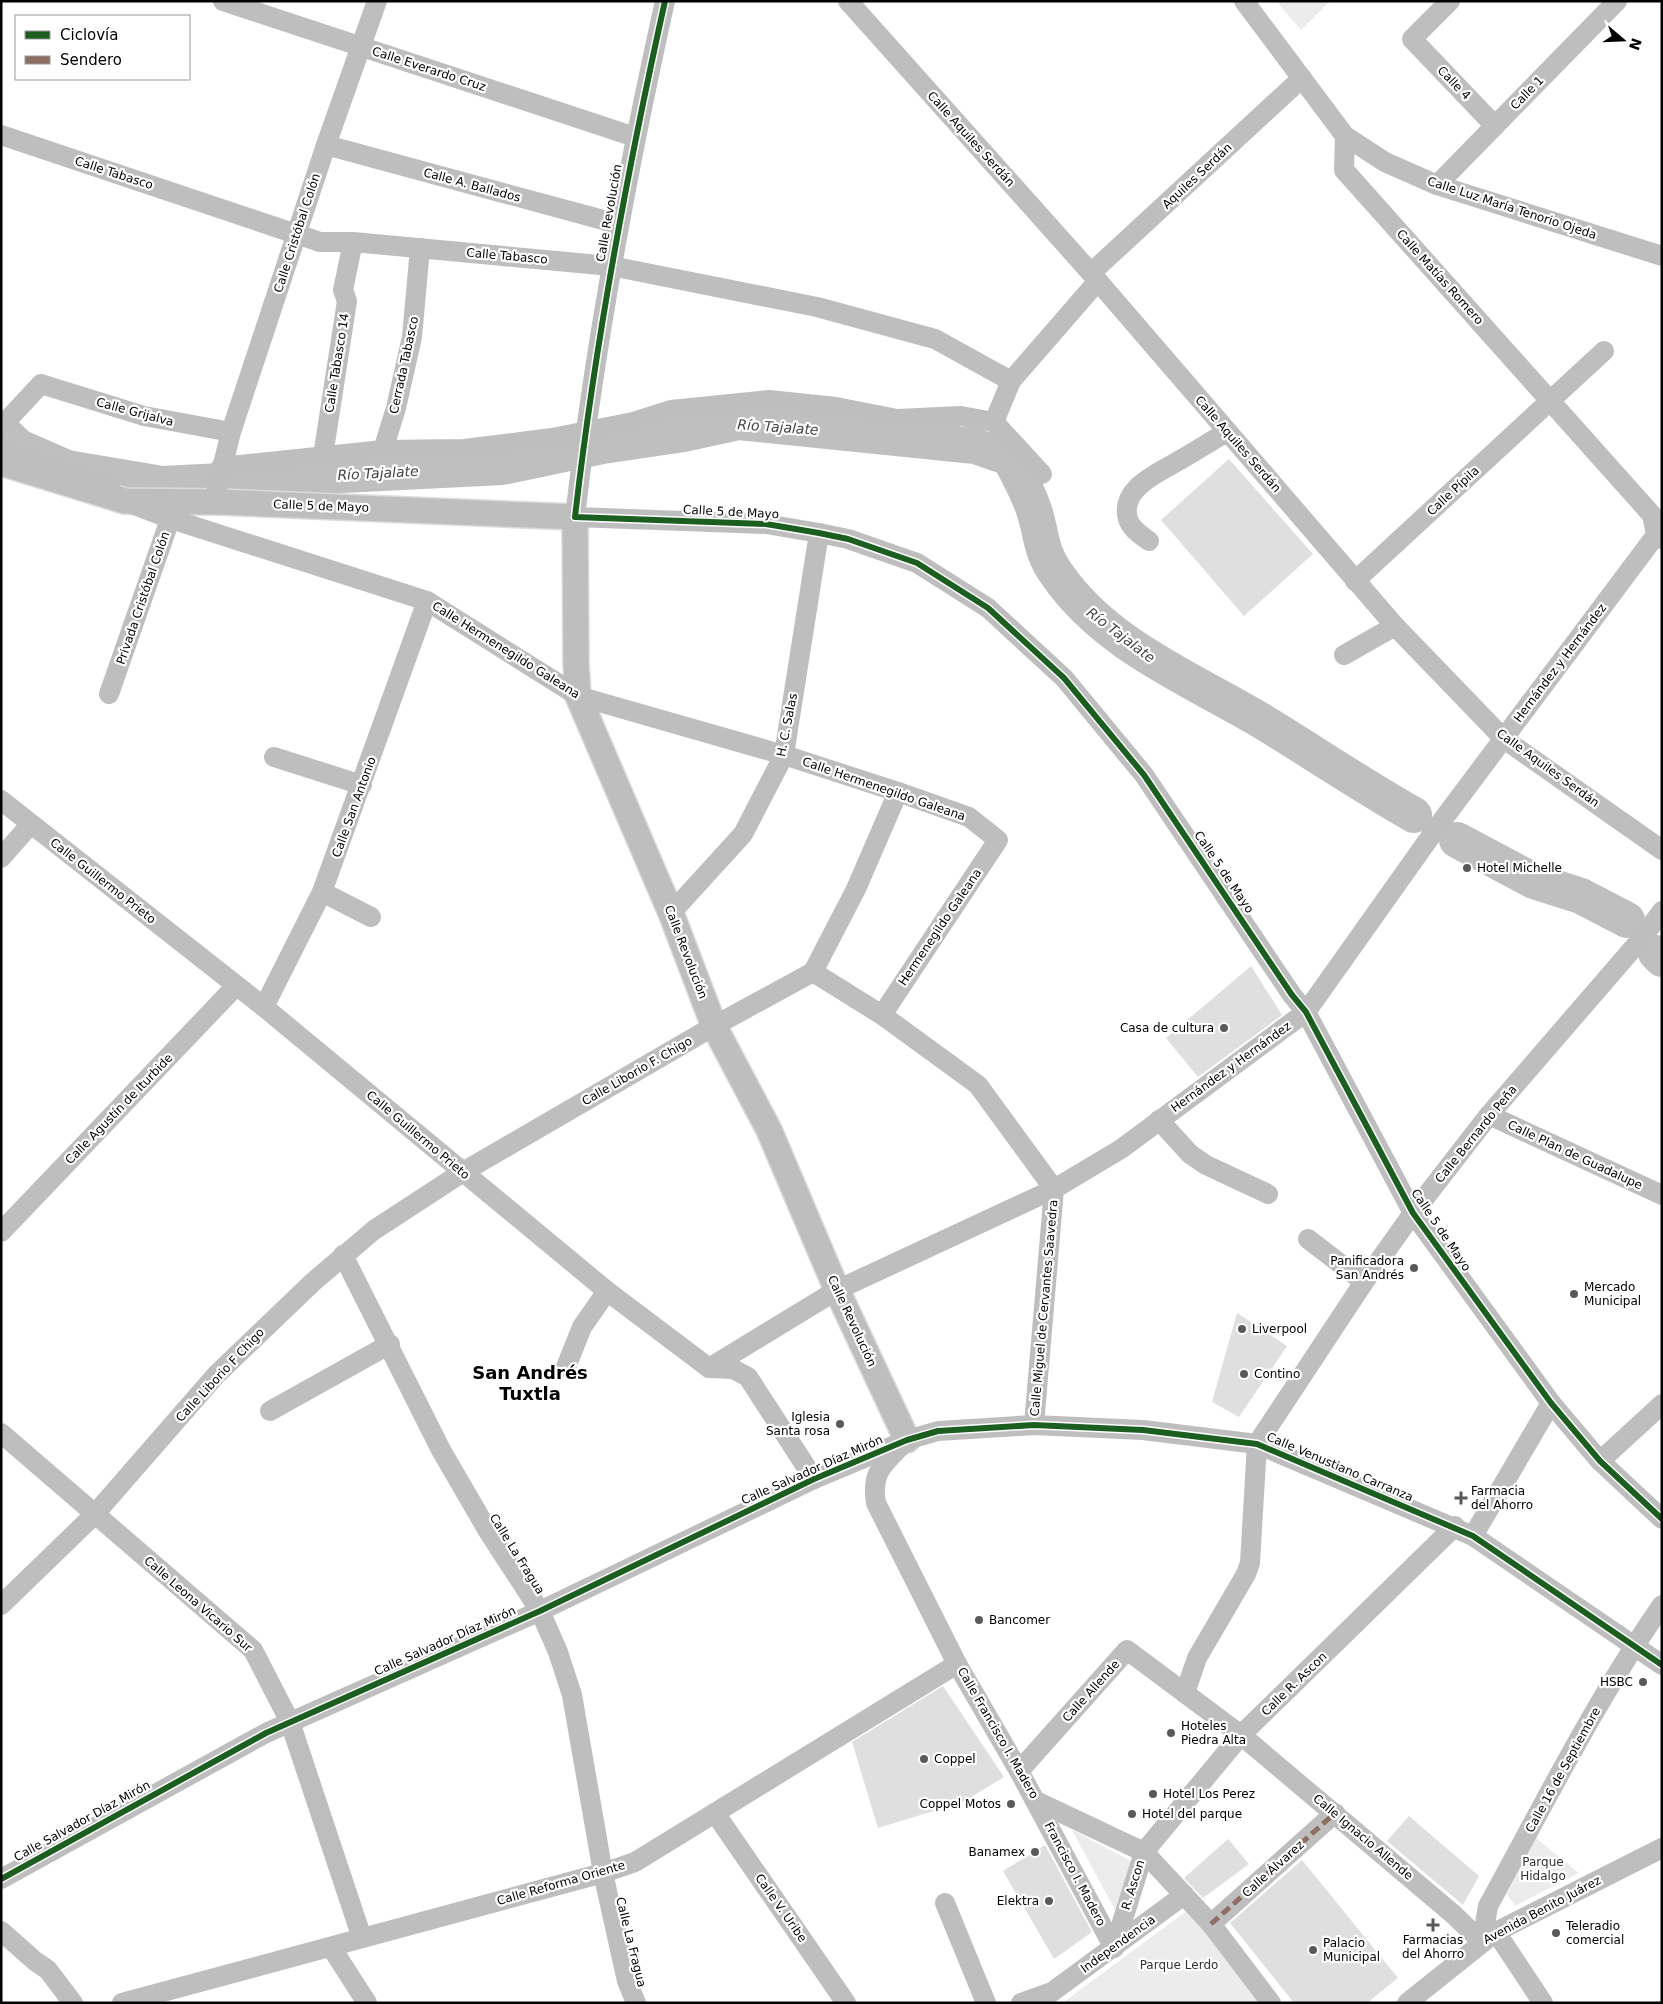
<svg xmlns="http://www.w3.org/2000/svg" width="1663" height="2004" viewBox="0 0 1663 2004" font-family="'DejaVu Sans',sans-serif">
<rect width="100%" height="100%" fill="#fff"/>
<g fill="#ececec">
<path d="M1276,1H1330L1301,30Z"/>
<path d="M1072,1830L1133,1862L1115,1910Z"/>
<path d="M1536,1838L1579,1873L1515,1906L1507,1894Z"/>
<path d="M1188,1910L1258,2003H1067L1065,2001Z"/>
</g>
<g fill="none" stroke-linecap="round" stroke-linejoin="round">
<g stroke="#bfbfbf" stroke-width="36">
<path d="M1,430L19,447L67,468L162,484L502,467L603,446L684,434L739,422L975,446L1010,458C1018,475 1028,492 1034,510C1042,534 1040,551 1056,573C1104,644 1189,678 1260,720C1311,751 1361,785 1414,815"/>
<path d="M1457,840L1534,881L1581,896L1627,920"/>
<path d="M1656,953L1662,959"/>
</g>
</g>
<g fill="#dfdfdf">
<path d="M1229,459L1313,554L1244,616L1161,520Z"/>
<path d="M1251,966L1282,1015L1198,1077L1166,1038Z"/>
<path d="M1237,1313L1287,1346L1239,1417L1212,1402Z"/>
<path d="M943,1686L1004,1777L963,1802L878,1828L852,1742Z"/>
<path d="M1409,1816L1479,1876L1463,1905L1387,1841Z"/>
<path d="M1228,1839L1249,1864L1203,1898L1184,1878Z"/>
<path d="M1045,1845L1092,1932L1054,1959L1003,1871Z"/>
<path d="M1302,1860L1398,1978L1367,2003H1294L1230,1923Z"/>
</g>
<g fill="none" stroke-linecap="round" stroke-linejoin="round">
<g stroke="#dbdbdb" stroke-width="28">
<path id="major" d="M1,463L125,501L220,502L575,517L576,663L578,696L671,913L714,1026L769,1130L837,1290L907,1440"/>
</g>
<g stroke="#bebebe" stroke-width="20">
<path d="M223,1L635,137"/>
<path d="M665,1C627,172 595,343 575,517L766,524L819,533L848,539L917,563L988,608L1064,678L1144,775L1292,995L1306,1012L1413,1213L1551,1403L1600,1461L1662,1519"/>
<path d="M848,1L1091,273L1395,626L1504,739L1662,850"/>
<path d="M1244,1L1345,136L1344,170L1652,515L1656,534L1662,539"/>
<path d="M1450,1L1412,39L1495,126"/>
<path d="M1,135L320,242H353L611,266L817,307L935,339L1011,381"/>
<path d="M1345,136L1385,162L1437,185L1662,256"/>
<path d="M326,145L618,224"/>
<path d="M1437,185L1617,1"/>
<path d="M1091,273L1302,78"/>
<path d="M994,422L1011,381L1097,282"/>
<path d="M1,427L41,384L144,416L231,432"/>
<path d="M1,447L110,484"/>
<path d="M383,450L396,408L412,337L420,248"/>
<path d="M323,456L347,301L343,290L353,242"/>
<path d="M221,467L383,450L464,449L552,438L633,422L671,410L769,400L836,407L897,419L961,416L994,422L1042,474"/>
<path d="M220,502L217,489L231,432L326,145L377,1"/>
<path d="M134,505L171,519L427,601L578,696L784,755L898,792L969,817L998,840L882,1015"/>
<path d="M1149,541C1141,535 1131,529 1128,519C1119,488 1160,472 1180,460C1196,451 1211,441 1227,432"/>
<path d="M1355,581L1604,351"/>
<path d="M1344,655L1395,626"/>
<path d="M109,694L174,508"/>
<path d="M274,757L362,785"/>
<path d="M1,800L264,1007L607,1291L709,1368L733,1369L748,1377L814,1479"/>
<path d="M1,858L30,825"/>
<path d="M322,892L371,917"/>
<path d="M671,913L743,834L784,755L819,533"/>
<path d="M813,972L882,1015L978,1085L1054,1189L1034,1425"/>
<path d="M813,972L856,889L898,792"/>
<path d="M264,1007L322,892L427,601"/>
<path d="M1489,1115L1662,1195"/>
<path d="M1159,1120L1190,1154L1206,1165L1268,1194"/>
<path d="M1,1232L236,986"/>
<path d="M1308,1239L1364,1282"/>
<path d="M343,1255L441,1450L488,1531L540,1611L558,1652L572,1695L603,1873L627,1981L636,2003"/>
<path d="M566,1367L582,1327L607,1291"/>
<path d="M709,1368L837,1290L1054,1189L1121,1149L1306,1012L1438,826L1662,527"/>
<path d="M270,1411L390,1344"/>
<path d="M1,1433L253,1650L290,1722L362,1938"/>
<path d="M902,1445C882,1466 871,1473 876,1503L957,1664L1019,1771L1114,1948"/>
<path d="M1600,1461L1662,1404"/>
<path d="M1473,1536L1551,1403"/>
<path d="M1,1605L94,1515L216,1375L313,1282L374,1230L463,1172L714,1026L813,972"/>
<path d="M1185,1693L1197,1658L1246,1574L1250,1563L1257,1444L1364,1282L1413,1213L1489,1115L1642,938L1662,911"/>
<path d="M1019,1771L1127,1650L1241,1735L1453,1914L1482,1942"/>
<path d="M1036,1801L1144,1852L1211,1924L1271,2003"/>
<path d="M715,1813L846,2003"/>
<path d="M1,1879L266,1733L540,1611L814,1479L907,1440L938,1431L1034,1425L1143,1430L1257,1444L1473,1536L1662,1665"/>
<path d="M945,1903L986,2003"/>
<path d="M1211,1924L1335,1813"/>
<path d="M1,1931L35,1961L48,1970L73,2003"/>
<path d="M1496,1932L1543,2003"/>
<path d="M1482,1942L1488,1906C1544,1804 1596,1700 1662,1605"/>
<path d="M331,1947L367,2003"/>
<path d="M1114,1948L1144,1852L1241,1735L1455,1526"/>
<path d="M122,2003L603,1873L635,1862L957,1664"/>
<path d="M1021,2003L1052,1992L1184,1895"/>
<path d="M1407,2003L1496,1932L1662,1848"/>
</g>
<use href="#major" stroke="#bebebe" stroke-width="25"/>
<path stroke="#8d6e63" stroke-width="5" stroke-dasharray="10 5" stroke-linecap="butt" d="M1211,1924L1335,1813"/>
<g stroke="#fff" stroke-width="9">
<g id="cycleway">
<path d="M665,1C627,172 595,343 575,517L766,524L819,533L848,539L917,563L988,608L1064,678L1144,775L1292,995L1306,1012L1413,1213L1551,1403L1600,1461L1662,1519"/>
<path d="M1,1879L266,1733L540,1611L814,1479L907,1440L938,1431L1034,1425L1143,1430L1257,1444L1473,1536L1662,1665"/>
</g>
</g>
<use href="#cycleway" stroke="#1b5e20" stroke-width="6"/>
</g>
<g fill="#595959" stroke="#fff" stroke-width="2">
<circle cx="1467" cy="868" r="5"/>
<circle cx="1224" cy="1028" r="5"/>
<circle cx="1414" cy="1268" r="5"/>
<circle cx="1574" cy="1294" r="5"/>
<circle cx="1242" cy="1329" r="5"/>
<circle cx="1244" cy="1374" r="5"/>
<circle cx="840" cy="1424" r="5"/>
<path d="M1458.5 1490.5h5v5h5v5h-5v5h-5v-5h-5v-5h5z"/>
<circle cx="979" cy="1620" r="5"/>
<circle cx="1643" cy="1682" r="5"/>
<circle cx="1171" cy="1733" r="5"/>
<circle cx="924" cy="1759" r="5"/>
<circle cx="1153" cy="1794" r="5"/>
<circle cx="1011" cy="1804" r="5"/>
<circle cx="1132" cy="1814" r="5"/>
<circle cx="1035" cy="1852" r="5"/>
<circle cx="1049" cy="1901" r="5"/>
<path d="M1430.5 1917.5h5v5h5v5h-5v5h-5v-5h-5v-5h5z"/>
<circle cx="1556" cy="1933" r="5"/>
<circle cx="1313" cy="1950" r="5"/>
</g>
<g text-anchor="middle" stroke-width="4.5" stroke-linejoin="round" paint-order="stroke">
<g font-size="12" fill="#000" stroke="#fff">
<text transform="translate(429 69) rotate(18)" y="4">Calle Everardo Cruz</text>
<text transform="translate(1454 83) rotate(46)" y="4">Calle 4</text>
<text transform="translate(1527 93) rotate(-46)" y="4">Calle 1</text>
<text transform="translate(971 139) rotate(48)" y="4">Calle Aquiles Serdán</text>
<text transform="translate(114 173) rotate(18)" y="4">Calle Tabasco</text>
<text transform="translate(1197 176) rotate(-43)" y="4">Aquiles Serdán</text>
<text transform="translate(472 185) rotate(15)" y="4">Calle A. Ballados</text>
<text transform="translate(1512 208) rotate(18)" y="4">Calle Luz María Tenorio Ojeda</text>
<text transform="translate(609 213) rotate(-80)" y="4">Calle Revolución</text>
<text transform="translate(297 233) rotate(-72)" y="4">Calle Cristóbal Colón</text>
<text transform="translate(507 256) rotate(5)" y="4">Calle Tabasco</text>
<text transform="translate(1440 277) rotate(48)" y="4">Calle Matías Romero</text>
<text transform="translate(337 363) rotate(-81)" y="4">Calle Tabasco 14</text>
<text transform="translate(404 365) rotate(-78)" y="4">Cerrada Tabasco</text>
<text transform="translate(135 412) rotate(15)" y="4">Calle Grijalva</text>
<text transform="translate(1238 444) rotate(49)" y="4">Calle Aquiles Serdán</text>
<text transform="translate(1453 491) rotate(-43)" y="4">Calle Pípila</text>
<text transform="translate(321 506) rotate(2)" y="4">Calle 5 de Mayo</text>
<text transform="translate(731 512) rotate(3)" y="4">Calle 5 de Mayo</text>
<text transform="translate(143 598) rotate(-71)" y="4">Privada Cristóbal Colón</text>
<text transform="translate(506 650) rotate(32)" y="4">Calle Hermenegildo Galeana</text>
<text transform="translate(1560 663) rotate(-53)" y="4">Hernández y Hernández</text>
<text transform="translate(787 725) rotate(-79)" y="4">H. C. Salas</text>
<text transform="translate(1548 768) rotate(36)" y="4">Calle Aquiles Serdán</text>
<text transform="translate(884 789) rotate(19)" y="4">Calle Hermenegildo Galeana</text>
<text transform="translate(354 807) rotate(-70)" y="4">Calle San Antonio</text>
<text transform="translate(1224 872) rotate(56)" y="4">Calle 5 de Mayo</text>
<text transform="translate(103 881) rotate(38)" y="4">Calle Guillermo Prieto</text>
<text transform="translate(940 927) rotate(-56)" y="4">Hermenegildo Galeana</text>
<text transform="translate(686 952) rotate(69)" y="4">Calle Revolución</text>
<text transform="translate(1231 1067) rotate(-36)" y="4">Hernández y Hernández</text>
<text transform="translate(637 1071) rotate(-30)" y="4">Calle Liborio F. Chigo</text>
<text transform="translate(119 1109) rotate(-46)" y="4">Calle Agustín de Iturbide</text>
<text transform="translate(1476 1134) rotate(-51)" y="4">Calle Bernardo Peña</text>
<text transform="translate(418 1135) rotate(40)" y="4">Calle Guillermo Prieto</text>
<text transform="translate(1575 1155) rotate(25)" y="4">Calle Plan de Guadalupe</text>
<text transform="translate(1441 1230) rotate(56)" y="4">Calle 5 de Mayo</text>
<text transform="translate(1044 1308) rotate(-85)" y="4">Calle Miguel de Cervantes Saavedra</text>
<text transform="translate(852 1321) rotate(65)" y="4">Calle Revolución</text>
<text transform="translate(220 1375) rotate(-47)" y="4">Calle Liborio F Chigo</text>
<text transform="translate(1340 1467) rotate(23)" y="4">Calle Venustiano Carranza</text>
<text transform="translate(812 1470) rotate(-24)" y="4">Calle Salvador Díaz Mirón</text>
<text transform="translate(517 1554) rotate(58)" y="4">Calle La Fragua</text>
<text transform="translate(198 1604) rotate(41)" y="4">Calle Leona Vicario Sur</text>
<text transform="translate(445 1641) rotate(-24)" y="4">Calle Salvador Díaz Mirón</text>
<text transform="translate(1294 1684) rotate(-44)" y="4">Calle R. Ascon</text>
<text transform="translate(1091 1691) rotate(-48)" y="4">Calle Allende</text>
<text transform="translate(998 1733) rotate(60)" y="4">Calle Francisco I. Madero</text>
<text transform="translate(1563 1770) rotate(-61)" y="4">Calle 16 de Septiembre</text>
<text transform="translate(82 1821) rotate(-29)" y="4">Calle Salvador Díaz Mirón</text>
<text transform="translate(1363 1837) rotate(40)" y="4">Calle Ignacio Allende</text>
<text transform="translate(1273 1869) rotate(-42)" y="4">Calle Álvarez</text>
<text transform="translate(1075 1874) rotate(62)" y="4">Francisco I. Madero</text>
<text transform="translate(561 1883) rotate(-16)" y="4">Calle Reforma Oriente</text>
<text transform="translate(1133 1885) rotate(-73)" y="4">R. Ascon</text>
<text transform="translate(781 1908) rotate(55)" y="4">Calle V. Uribe</text>
<text transform="translate(1542 1910) rotate(-28)" y="4">Avenida Benito Juárez</text>
<text transform="translate(631 1942) rotate(76)" y="4">Calle La Fragua</text>
<text transform="translate(1118 1944) rotate(-36)" y="4">Independencia</text>
</g>
<g font-size="12" fill="#000" stroke="#fff" text-anchor="start">
<text x="1477" y="872">Hotel Michelle</text>
<text x="1214" y="1032" text-anchor="end">Casa de cultura</text>
<text x="1404" y="1265" text-anchor="end">Panificadora<tspan x="1404" dy="14">San Andrés</tspan></text>
<text x="1584" y="1291">Mercado<tspan x="1584" dy="14">Municipal</tspan></text>
<text x="1252" y="1333">Liverpool</text>
<text x="1254" y="1378">Contino</text>
<text x="830" y="1421" text-anchor="end">Iglesia<tspan x="830" dy="14">Santa rosa</tspan></text>
<text x="1471" y="1495">Farmacia<tspan x="1471" dy="14">del Ahorro</tspan></text>
<text x="989" y="1624">Bancomer</text>
<text x="1633" y="1686" text-anchor="end">HSBC</text>
<text x="1181" y="1730">Hoteles<tspan x="1181" dy="14">Piedra Alta</tspan></text>
<text x="934" y="1763">Coppel</text>
<text x="1163" y="1798">Hotel Los Perez</text>
<text x="1001" y="1808" text-anchor="end">Coppel Motos</text>
<text x="1142" y="1818">Hotel del parque</text>
<text x="1025" y="1856" text-anchor="end">Banamex</text>
<text x="1039" y="1905" text-anchor="end">Elektra</text>
<text x="1566" y="1930">Teleradio<tspan x="1566" dy="14">comercial</tspan></text>
<text x="1433" y="1944" text-anchor="middle">Farmacias<tspan x="1433" dy="14">del Ahorro</tspan></text>
<text x="1323" y="1947">Palacio<tspan x="1323" dy="14">Municipal</tspan></text>
</g>
<g font-size="12" fill="#333" stroke="#fff">
<text x="1543" y="1866">Parque<tspan x="1543" dy="14">Hidalgo</tspan></text>
<text x="1179" y="1969">Parque Lerdo</text>
</g>
<g font-size="14" font-style="italic" fill="#444" stroke="#fff">
<text transform="translate(778 427) rotate(4)" y="5">Río Tajalate</text>
<text transform="translate(378 473) rotate(-3)" y="5">Río Tajalate</text>
<text transform="translate(1121 635) rotate(37)" y="5">Río Tajalate</text>
</g>
<g font-size="18" font-weight="bold" fill="#000" stroke="#fff">
<text x="530" y="1379">San Andrés<tspan x="530" dy="21">Tuxtla</tspan></text>
</g>
</g>
<rect width="1663" height="2004" fill="none" stroke="#000000" stroke-width="5"/>
<rect x="15" y="15" width="175" height="65" fill="#ffffff" stroke="#999999"/>
<rect x="25" y="31" width="25" height="8" fill="#1b5e20" stroke="#999999"/>
<text x="60" y="40" font-size="15" fill="#000000">Ciclovía</text>
<rect x="25" y="56" width="25" height="8" fill="#8d6e63" stroke="#999999"/>
<text x="60" y="65" font-size="15" fill="#000000">Sendero</text>
<g transform="translate(1623 40) rotate(109)" stroke="#ffffff" stroke-width="4" paint-order="stroke">
<path d="M0-4L9 19L0 12L-9 19Z" fill="#000000"/>
<text y="-8" font-size="14" font-weight="bold" text-anchor="middle" fill="#000000">N</text>
</g>
</svg>
